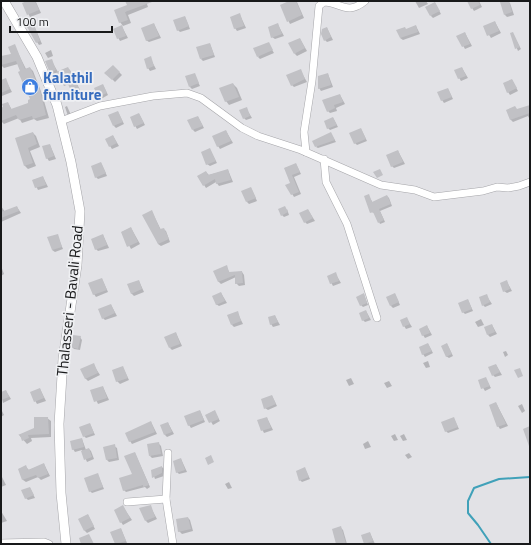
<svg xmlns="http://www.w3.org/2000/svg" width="531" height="545" viewBox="0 0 531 545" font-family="'Titillium Web',sans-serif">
<rect width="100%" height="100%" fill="#e2e2e6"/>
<g fill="#0003">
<path d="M30,1L36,2L41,13L30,17L23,4Z"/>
<path d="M126,1H146L148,7L128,15L131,23L123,26L120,22L128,6Z"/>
<path d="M292,1L297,2L304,18L290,24L281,6Z"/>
<path d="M415,1H426L428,4L419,8Z"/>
<path d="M468,1H479L482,7L474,11Z"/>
<path d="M507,1L510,3L514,15L507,17L505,15Z"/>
<path d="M435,3L441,14L433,18L431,16Z"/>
<path d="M240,15L246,28L237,31L235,28Z"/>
<path d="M185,17L190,29L180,32L178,30Z"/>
<path d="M495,22L501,33L491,38L484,27Z"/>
<path d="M33,23L42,44L39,45L37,42Z"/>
<path d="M154,24L161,38L149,42L146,40Z"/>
<path d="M278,25L284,36L275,39L272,37Z"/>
<path d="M416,26L420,34L403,40L400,38L407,30Z"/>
<path d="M122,27L128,38L120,41L114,30Z"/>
<path d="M327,28L333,40L327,42L325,40Z"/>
<path d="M465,33L472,46L465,49L458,36Z"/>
<path d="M512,33L521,49L518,51L511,34Z"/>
<path d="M300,39L307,51L297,56L295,54Z"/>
<path d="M268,43L274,53L260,59L258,57Z"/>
<path d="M210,44L215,57L203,61L201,59Z"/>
<path d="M14,45L26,69L30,68L33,71L42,94L49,118L37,121L34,119L22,123L19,118L4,124L1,121V109L8,103L12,110L30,103L31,100L18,64L4,68L1,65V57L13,54Z"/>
<path d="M51,50L53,56L48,58L45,53Z"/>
<path d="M150,58L156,69L150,71L148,68Z"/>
<path d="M51,60L58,72L67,68L70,70L83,96L77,99L69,84L64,86L57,73L53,74L51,72Z"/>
<path d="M113,66L122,75L115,82L106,73Z"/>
<path d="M462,68L468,78L461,81L455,71Z"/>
<path d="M300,70L307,82L294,87L292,85Z"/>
<path d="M194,74L200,86L192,89L190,87Z"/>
<path d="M328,74L333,87L321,91L319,88Z"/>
<path d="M5,79L12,92L2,96L1,81Z"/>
<path d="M512,80L518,91L510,95L508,92Z"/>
<path d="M233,84L237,88L242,100L229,105L226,101Z"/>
<path d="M103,85L108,95L101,99L98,97Z"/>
<path d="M448,89L453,99L444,103L442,100Z"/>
<path d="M340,95L345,104L336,108L337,111L330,113L328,111Z"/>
<path d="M67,106L71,115L68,116L65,107Z"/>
<path d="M530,106V120L528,116L513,122L511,120L508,110H518Z"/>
<path d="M246,108L252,118L246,120L244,118Z"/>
<path d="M118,112L124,124L116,128L114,126Z"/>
<path d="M139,114L145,125L137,129L131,118Z"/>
<path d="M198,117L204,128L195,132L193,130Z"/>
<path d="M333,118L338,127L330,130L328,128Z"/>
<path d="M361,129L367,141L357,145L355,143Z"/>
<path d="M226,131L233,143L220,149L218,146Z"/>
<path d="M33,133L36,136L40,147L30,151L36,166L28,169L25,166L17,139Z"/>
<path d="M331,134L336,142L318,148L316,147Z"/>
<path d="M113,136L119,146L112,149L106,140Z"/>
<path d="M50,145L56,159L49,161L47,158Z"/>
<path d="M210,150L217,163L210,166L207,164Z"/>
<path d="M398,151L405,164L394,168L392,166Z"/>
<path d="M101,163L107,176L98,179L96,177Z"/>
<path d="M296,164L301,174L294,177L301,194L294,197L287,185L291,184L285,168Z"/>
<path d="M228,170L233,182L219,186L216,182L206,188L199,177L206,172L209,175Z"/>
<path d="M43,177L48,187L38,190L33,180Z"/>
<path d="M251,188L257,201L249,204L247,202Z"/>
<path d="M368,195L373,203L387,196L389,198L392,206L380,211L385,222L380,224L375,213L371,212Z"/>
<path d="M1,206L5,212L17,207L21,213L1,222Z"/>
<path d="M287,209L289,215L284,217L282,215Z"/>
<path d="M308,210L315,221L307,224L305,222Z"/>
<path d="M152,212L161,230L163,229L166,231L170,242L161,246L158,244Z"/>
<path d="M131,228L140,244L131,249L122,232Z"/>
<path d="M57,235L63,249L55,252L52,250Z"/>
<path d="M103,235L109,248L98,251L96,249Z"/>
<path d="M1,266L4,274L1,276Z"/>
<path d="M226,267L230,273L242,272L244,275L245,285L239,286L236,283V277L221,284L218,281Z"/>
<path d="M335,273L341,283L333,286L328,277Z"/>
<path d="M102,279L108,292L96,297L94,294Z"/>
<path d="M139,281L144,292L134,296L131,293Z"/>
<path d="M507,282L512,291L507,293L504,291Z"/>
<path d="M221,293L227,303L219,306L216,304Z"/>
<path d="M395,294L400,305L393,308L391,306Z"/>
<path d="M364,295L368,305L363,307L361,305Z"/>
<path d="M486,295L492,304L485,307L483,305Z"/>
<path d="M468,300L473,311L465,314L463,312Z"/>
<path d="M111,305L117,316L105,320L103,318Z"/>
<path d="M366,311L371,320L365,322L363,320Z"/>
<path d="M237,312L243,324L234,327L232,325Z"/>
<path d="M275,316L280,325L273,327L271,324Z"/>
<path d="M407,319L412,327L406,329L401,321Z"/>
<path d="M481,319L484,325L478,327L475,322Z"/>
<path d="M492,325L497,334L490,337L488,335Z"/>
<path d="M427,326L432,335L425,338L423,335Z"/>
<path d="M176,333L182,346L172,350L170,348Z"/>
<path d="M80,337L82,340L80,350L74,349L72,347Z"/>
<path d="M428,344L433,353L425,357L423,354Z"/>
<path d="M447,344L453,356L449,358L446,356Z"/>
<path d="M506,351L508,355L505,357L503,352Z"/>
<path d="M428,361L430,367L426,368L423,363Z"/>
<path d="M93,364L100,375L88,381L85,378Z"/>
<path d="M496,365L502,375L495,377L493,375Z"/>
<path d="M123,368L129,380L120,384L117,381Z"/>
<path d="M351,378L354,384L349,386L346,380Z"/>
<path d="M485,378L491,388L485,391L479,381Z"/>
<path d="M389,381L392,386L387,388L384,383Z"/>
<path d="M103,387L109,400L98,404L92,391Z"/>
<path d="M40,389L46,401L37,404L31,393Z"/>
<path d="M6,391L11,399L3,403L1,394Z"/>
<path d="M272,396L277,406L268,410L265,408Z"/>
<path d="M496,403L508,426L500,429L498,426Z"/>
<path d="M522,404L525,411L522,413L518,406Z"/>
<path d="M1,409L4,415L1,417Z"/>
<path d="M200,411L205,422L191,428L189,425Z"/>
<path d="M214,411L220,421L213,425L207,415Z"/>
<path d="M47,418L51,421V437L31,438L32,441L27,444L19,435L35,429Z"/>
<path d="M267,418L273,430L264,433L258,421Z"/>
<path d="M454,419L459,429L448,433L446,431Z"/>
<path d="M151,422L157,434L132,444L130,441Z"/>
<path d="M168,423L174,434L167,437L165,435Z"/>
<path d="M90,424L95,435L86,438L84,436Z"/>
<path d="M395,434L398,440L394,441L391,436Z"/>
<path d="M404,434L407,440L403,441L400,436Z"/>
<path d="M82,439L86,450L89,449L91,451L94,459L87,462L82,450L75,452L73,449Z"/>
<path d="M368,441L371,447L365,449L363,444Z"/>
<path d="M159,444L161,446L163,456L152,458L150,456Z"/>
<path d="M114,446L117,448L119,460L109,462L107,460Z"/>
<path d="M135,453L150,487L147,489L145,487L126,492L124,490L133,475Z"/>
<path d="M409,453L412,457L408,459L405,455Z"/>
<path d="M181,459L187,472L179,474L177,472Z"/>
<path d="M44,464L50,476L41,480L38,477L26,482L23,480L19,469L26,467L29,470Z"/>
<path d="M162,467L164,469V476L155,479L152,471Z"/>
<path d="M305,469L310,479L302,482L300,480Z"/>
<path d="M1,475L6,485L1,487Z"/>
<path d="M98,475L104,489L92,493L90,491Z"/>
<path d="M229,482L232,488L228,489L225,484Z"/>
<path d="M30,488L35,498L28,500L26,498Z"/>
<path d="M150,506L157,519L148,523L146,521Z"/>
<path d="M123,507L132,520L123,525L121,522Z"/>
<path d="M1,511L7,521L1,523Z"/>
<path d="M88,515L95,529L87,533L85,531Z"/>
<path d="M188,518L190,520L193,531L182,534L179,531Z"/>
<path d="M340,527L343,530L347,544H336Z"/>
<path d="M121,529L127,543L116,544L112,533Z"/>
<path d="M370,533L375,544H365L362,536Z"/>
</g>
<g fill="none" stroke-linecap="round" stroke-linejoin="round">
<path stroke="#40a1b9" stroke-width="2" d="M491,544L478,525L468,513V501L474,488L499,479L530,477"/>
</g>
<g fill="#c1c1c5">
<path d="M27,1H35L39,10L27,15L22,3Z"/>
<path d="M125,1H152V2L125,12L128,20L119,23L114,10L127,5Z"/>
<path d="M289,1H296L302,15L287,22L280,5Z"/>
<path d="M467,1H478L480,5L471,9Z"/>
<path d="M504,1H509L512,12L504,15L500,2Z"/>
<path d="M435,2L440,11L430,16L425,7Z"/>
<path d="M240,13L244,26L234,29L230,17Z"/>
<path d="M185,16L189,26L177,31L173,20Z"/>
<path d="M495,21L499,31L487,36L483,26Z"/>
<path d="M33,22L40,41L36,43L26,25Z"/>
<path d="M154,23L159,36L146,41L141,28Z"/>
<path d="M278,23L282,34L271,38L268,27Z"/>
<path d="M122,25L126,36L117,39L113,29Z"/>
<path d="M416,25L418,32L400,38L396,30L405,27L406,29Z"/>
<path d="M327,27L331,37L324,41L321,34L322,29Z"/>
<path d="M465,32L470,44L462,47L456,36Z"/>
<path d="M513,32L520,47L515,49L510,33Z"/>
<path d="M300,38L305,48L294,54L288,43Z"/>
<path d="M269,42L273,50L257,57L253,48Z"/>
<path d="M210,43L214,55L200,59L196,47Z"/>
<path d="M15,44L25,69L30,67L40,90L46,115L33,119L32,116L19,120L16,115L1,121V108L3,107L2,104L8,102L11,109L28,103V100L30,99L18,72L20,71L16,61L1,65V56L11,54L8,47Z"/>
<path d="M151,56L154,66L147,69L144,59Z"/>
<path d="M52,59L56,70L50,73L45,61Z"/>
<path d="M113,65L120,72L112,80L104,73Z"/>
<path d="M68,67L82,94L74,97L67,82L61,84L56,72Z"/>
<path d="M462,67L466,76L458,79L454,70Z"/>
<path d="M301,69L305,79L291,86L286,75Z"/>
<path d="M195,73L199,83L189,87L185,76Z"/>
<path d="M328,73L331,85L318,89V76Z"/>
<path d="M6,78L10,89L1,93V80Z"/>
<path d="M512,79L517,88L507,93L503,83Z"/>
<path d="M233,83L239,97L225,102L219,88Z"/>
<path d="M103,84L107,93L98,97L94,88Z"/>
<path d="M448,88L452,97L441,101L437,92Z"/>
<path d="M340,94L343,102L334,105L335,108L327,112L322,100Z"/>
<path d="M530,105V113L510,120L506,110L515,106L517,109Z"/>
<path d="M247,107L250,116L243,119L239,110Z"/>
<path d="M118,111L123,122L113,126L108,115Z"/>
<path d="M139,113L144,123L134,127L130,117Z"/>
<path d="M198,116L203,126L192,130L187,120Z"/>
<path d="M333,117L337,125L327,129L324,121Z"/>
<path d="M361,128L366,139L354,144L349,133Z"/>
<path d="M226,130L231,141L217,147L212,136Z"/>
<path d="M33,132L37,144L28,148L33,163L24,166L15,138Z"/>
<path d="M331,132L335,140L315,147L312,141Z"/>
<path d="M113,135L117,143L109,147L105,139Z"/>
<path d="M50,144L54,156L46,159L42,146Z"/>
<path d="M210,148L216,161L206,165L201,152Z"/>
<path d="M398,150L403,162L391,167L386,155Z"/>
<path d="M101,162L106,173L95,178L91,166Z"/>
<path d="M296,163L300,172L292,175L299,192L291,195L285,185L290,183L284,168Z"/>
<path d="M228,169L231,180L216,184L215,179L203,186L197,176L206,171L208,175Z"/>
<path d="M380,169L383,175L377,178L373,172Z"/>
<path d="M43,176L46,185L35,188L32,180Z"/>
<path d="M251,187L256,198L246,202L241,191Z"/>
<path d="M369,194L372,202L387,195L391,204L379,209L384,220L378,223L373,212L370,213L364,196Z"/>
<path d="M17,206L19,211L1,218V212Z"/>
<path d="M285,206L288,212L281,216L278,209Z"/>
<path d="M308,209L313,218L304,223L299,213Z"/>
<path d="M152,210L160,229L164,228L169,239L158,244L142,215Z"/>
<path d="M131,227L138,242L127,247L121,232Z"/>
<path d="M58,234L62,247L52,250L47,237Z"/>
<path d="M103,234L107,245L95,250L91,239Z"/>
<path d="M227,265L229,272L242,271L243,283L235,284V275L218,282L213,271Z"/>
<path d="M336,272L339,281L330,284L327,276Z"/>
<path d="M102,278L107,290L93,295L88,283Z"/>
<path d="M139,280L142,289L131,294L127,284Z"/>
<path d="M507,280L510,289L503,292L500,283Z"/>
<path d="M221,292L225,301L216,305L212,296Z"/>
<path d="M364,293L367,303L360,306L356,297Z"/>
<path d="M395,293L399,302L390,306L386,297Z"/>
<path d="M487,294L490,302L482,306L479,297Z"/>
<path d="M468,299L472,309L462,313L458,303Z"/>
<path d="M111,304L115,313L102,319L98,309Z"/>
<path d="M366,310L369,318L362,321L359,313Z"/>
<path d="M238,311L241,321L231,325L227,315Z"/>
<path d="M275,315L278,322L270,325L268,317Z"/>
<path d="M407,317L410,324L403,327L400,320Z"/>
<path d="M492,324L495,332L487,335L484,327Z"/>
<path d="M427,325L430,333L422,336L419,329Z"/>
<path d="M176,332L180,344L169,348L164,337Z"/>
<path d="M73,335L81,336L78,349L71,347Z"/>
<path d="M428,343L432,351L422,355L419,347Z"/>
<path d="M447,343L452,354L446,357L441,346Z"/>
<path d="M94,363L98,373L85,379L80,369Z"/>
<path d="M496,364L500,372L492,376L488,367Z"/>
<path d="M123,366L128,378L116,382L112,370Z"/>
<path d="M520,368L523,376L518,378L514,370Z"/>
<path d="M486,377L490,386L481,389L478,380Z"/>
<path d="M103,386L107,398L94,402L90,390Z"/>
<path d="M40,388L44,398L34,402L30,392Z"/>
<path d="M6,390L9,397L1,400V392Z"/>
<path d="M272,395L276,404L264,409L261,399Z"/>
<path d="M496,402L506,424L497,427L489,405Z"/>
<path d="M200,410L204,420L188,426L184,416Z"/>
<path d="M215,410L219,419L209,423L205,415Z"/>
<path d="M34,417H48L49,434L28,435L29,438L22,441L20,435H18L34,428Z"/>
<path d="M267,417L271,428L261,431L257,420Z"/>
<path d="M454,417L458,427L445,432L441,422Z"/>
<path d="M151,421L155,432L129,442L125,433Z"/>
<path d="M168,422L172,432L164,435L160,425Z"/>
<path d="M90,423L94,433L83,437L79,427Z"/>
<path d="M530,426V446H529L523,429Z"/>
<path d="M82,438L84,447L72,450L70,441Z"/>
<path d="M159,442L161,454L149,456L147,444Z"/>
<path d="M115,444L117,458L106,460L103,447Z"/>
<path d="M89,448L92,457L84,460L81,451Z"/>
<path d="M135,452L149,485L143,487V485L123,491L119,478L132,474L124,456Z"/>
<path d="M211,455L214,462L208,465L205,458Z"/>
<path d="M181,458L185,470L176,473L173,461Z"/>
<path d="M44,463L48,474L38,478L36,475L22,480L18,469L26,465L28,470Z"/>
<path d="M162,466V473L152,478L151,470Z"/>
<path d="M305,467L309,477L299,481L296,471Z"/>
<path d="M98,473L103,487L89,492L84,478Z"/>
<path d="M30,487L34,495L25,499L21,490Z"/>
<path d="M123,505L130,518L120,523L114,510Z"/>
<path d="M151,505L155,517L145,521L139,508Z"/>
<path d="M88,514L94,526L84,531L78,519Z"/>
<path d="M188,517L191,529L178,532L176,519Z"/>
<path d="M341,526L343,533L346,544H336L332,529Z"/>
<path d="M121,528L126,541L115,544L110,532Z"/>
<path d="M370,532L373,541L364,544L361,535Z"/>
<path d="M89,534L94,544H81L79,538Z"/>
</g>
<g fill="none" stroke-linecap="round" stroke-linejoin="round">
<g stroke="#a5a5a9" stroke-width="8">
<g id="minor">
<path d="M61,121L100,106L153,96L187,93L201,98L242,128L258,136L301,150L381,185L415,190L434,197L483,191L497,187L508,188L519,186L530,182"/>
<path d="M306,152L304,132L312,81L319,6L324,2C340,2 347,16 365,1"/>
<path d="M324,159L326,182L347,224L377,318"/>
<path d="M168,453L166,499L173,544"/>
<path d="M127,502L166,499"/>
<path d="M1,543L44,542L49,544"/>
</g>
</g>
<g stroke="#a5a5a9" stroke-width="10">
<path id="major" d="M4,1L37,57L57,105L71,162L80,211L77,265L63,359L59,424L61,493L66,544"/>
</g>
<use href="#minor" stroke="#fff" stroke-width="7"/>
<use href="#major" stroke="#fff" stroke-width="9"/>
</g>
<defs>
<g id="shop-disc" transform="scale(0.9)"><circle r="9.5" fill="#3f7fe0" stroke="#eff0f3"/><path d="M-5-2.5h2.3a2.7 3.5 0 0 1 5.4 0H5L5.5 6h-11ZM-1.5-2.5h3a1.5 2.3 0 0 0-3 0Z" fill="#fff"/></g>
</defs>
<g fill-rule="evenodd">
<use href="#shop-disc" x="30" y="87"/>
</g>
<g text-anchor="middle" stroke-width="3.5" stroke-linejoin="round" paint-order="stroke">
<g font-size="15" font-weight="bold" fill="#366cbe" stroke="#eff0f3" text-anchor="start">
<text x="43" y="83">Kalathil<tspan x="43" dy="17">furniture</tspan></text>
</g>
<g font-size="15" fill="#18191a" stroke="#eff0f3">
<text transform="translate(70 301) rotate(-84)" y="5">Thalasseri - Bavali Road</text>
</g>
</g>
<rect width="531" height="545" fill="none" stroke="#18191a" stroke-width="4"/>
<path d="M10 26v6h102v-6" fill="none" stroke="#18191a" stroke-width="2"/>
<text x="16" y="26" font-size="12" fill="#18191a" stroke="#eff0f3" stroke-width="3" paint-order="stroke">100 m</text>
</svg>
